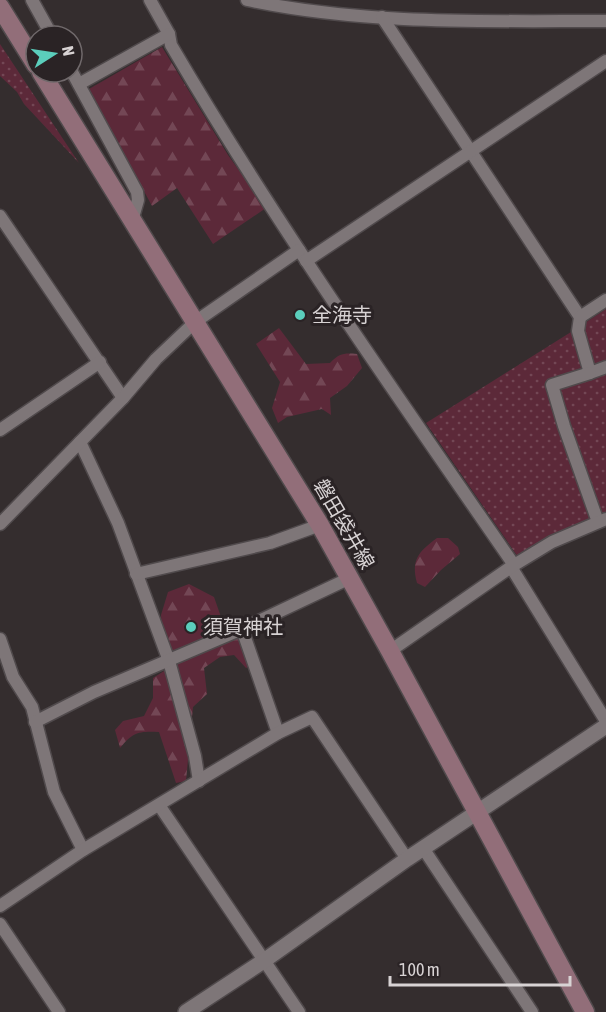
<svg xmlns="http://www.w3.org/2000/svg" width="606" height="1012" viewBox="0 0 606 1012" font-family="'Asap Condensed','Noto Sans JP',sans-serif">
<defs>
<pattern id="grass-dots" width="8" height="8" patternUnits="userSpaceOnUse" patternTransform="scale(1.5)"><rect width="8" height="8" fill="#5c2939"/><path d="M2 2h.1M6 6h.1" fill="none" stroke="#734755" stroke-width="1.8" stroke-linecap="round"/></pattern>
<pattern id="forest-firs" width="22" height="20" patternUnits="userSpaceOnUse" patternTransform="scale(1.5)"><rect width="22" height="20" fill="#5c2939"/><path d="M5 1l3.5 6h-7zM16 11l3.5 6h-7z" fill="#734755"/></pattern>
</defs>
<rect width="100%" height="100%" fill="#342d2e"/>
<g fill="url(#grass-dots)">
<path d="M0,44L79,163L24,104L17,92L0,76Z"/>
<path d="M606,309V515L554,534L518,557L426,423L571,332Z"/>
</g>
<g fill="url(#forest-firs)">
<path d="M162,47L228,155L266,208L213,244L177,188L152,206L89,89Z"/>
<path d="M279,328L306,364L330,363C340,353 344,353 357,354L362,368L347,386L330,398L331,415L322,409L287,417L278,423L272,408L280,382L256,344Z"/>
<path d="M437,538H448L458,547L460,554L441,570L425,587L417,583C411,560 418,552 437,538Z"/>
<path d="M189,584L214,597L221,617L248,649L254,664L246,668L234,655L220,657L204,668L207,694L193,707L186,781L176,783L159,732C139,731 133,732 120,748L115,730L123,721L144,716L153,698V678L164,671L161,615L168,592Z"/>
</g>
<g fill="none" stroke-linecap="round" stroke-linejoin="round">
<g stroke="#504a4c" stroke-width="15">
<g id="minor">
<path d="M32,0L52,36"/>
<path d="M150,0L169,34L171,45C276,224 396,394 514,565"/>
<path d="M247,0C364,25 486,21 606,21"/>
<path d="M382,17L580,317L578,331L590,373L606,367"/>
<path d="M72,72L137,192L138,200L132,221"/>
<path d="M79,84L169,34"/>
<path d="M0,216L123,398"/>
<path d="M306,261L606,61"/>
<path d="M580,317L606,300"/>
<path d="M590,373L552,385L564,426L598,522"/>
<path d="M0,430L100,362"/>
<path d="M80,442L118,523L169,661L195,756L199,781"/>
<path d="M0,524L123,398L156,359L195,322L299,250"/>
<path d="M511,567L606,721"/>
<path d="M136,574L270,543L320,525"/>
<path d="M242,629L278,733"/>
<path d="M0,639L13,677L32,707L54,792L83,850"/>
<path d="M390,651L511,567L552,542L606,519"/>
<path d="M35,722L94,692L242,629L350,578"/>
<path d="M159,805L299,1012"/>
<path d="M423,848L532,1012"/>
<path d="M0,906L83,850L278,733L312,717L407,859"/>
<path d="M0,924L59,1012"/>
</g>
</g>
<g stroke="#504a4c" stroke-width="18">
<path id="tertiary" d="M186,1012L265,960L407,859L606,726"/>
</g>
<g stroke="#504a4c" stroke-width="21">
<g id="secondary">
<path d="M0,7L36,65"/>
<path d="M41,72L320,525L390,651L585,1012"/>
</g>
</g>
<use href="#minor" stroke="#7e7678" stroke-width="12"/>
<use href="#tertiary" stroke="#7e7678" stroke-width="15"/>
<use href="#secondary" stroke="#926e79" stroke-width="18"/>
</g>
<g fill="#5bcebc" stroke="#2a2325" stroke-width="2">
<circle cx="300" cy="315" r="6"/>
<circle cx="191" cy="627" r="6"/>
</g>
<g text-anchor="middle" stroke-width="6" stroke-linejoin="round" paint-order="stroke">
<g font-size="20" fill="#d8d3d4" stroke="#2a2325" text-anchor="start">
<text x="312" y="322">全海寺</text>
<text x="203" y="634">須賀神社</text>
</g>
<g font-size="20" fill="#d8d3d4" stroke="#2a2325">
<text transform="translate(344 524) rotate(60)" y="7">磐田袋井線</text>
</g>
</g>
<g transform="translate(54 54) rotate(78)"><circle r="28" fill="#2a2325" stroke="#70696b" stroke-width="1.5"/>
<path d="M0-4.5L10 22L0 15L-10 22Z" fill="#5bcebc"/>
<text y="-9" font-size="16" font-weight="bold" text-anchor="middle" fill="#d8d3d4">N</text>
</g>
<path d="M390 976v9h180v-9" fill="none" stroke="#d8d3d4" stroke-width="3"/>
<text x="399" y="976" font-size="18" fill="#d8d3d4" stroke="#2a2325" stroke-width="4.5" paint-order="stroke">100 m</text>
</svg>
